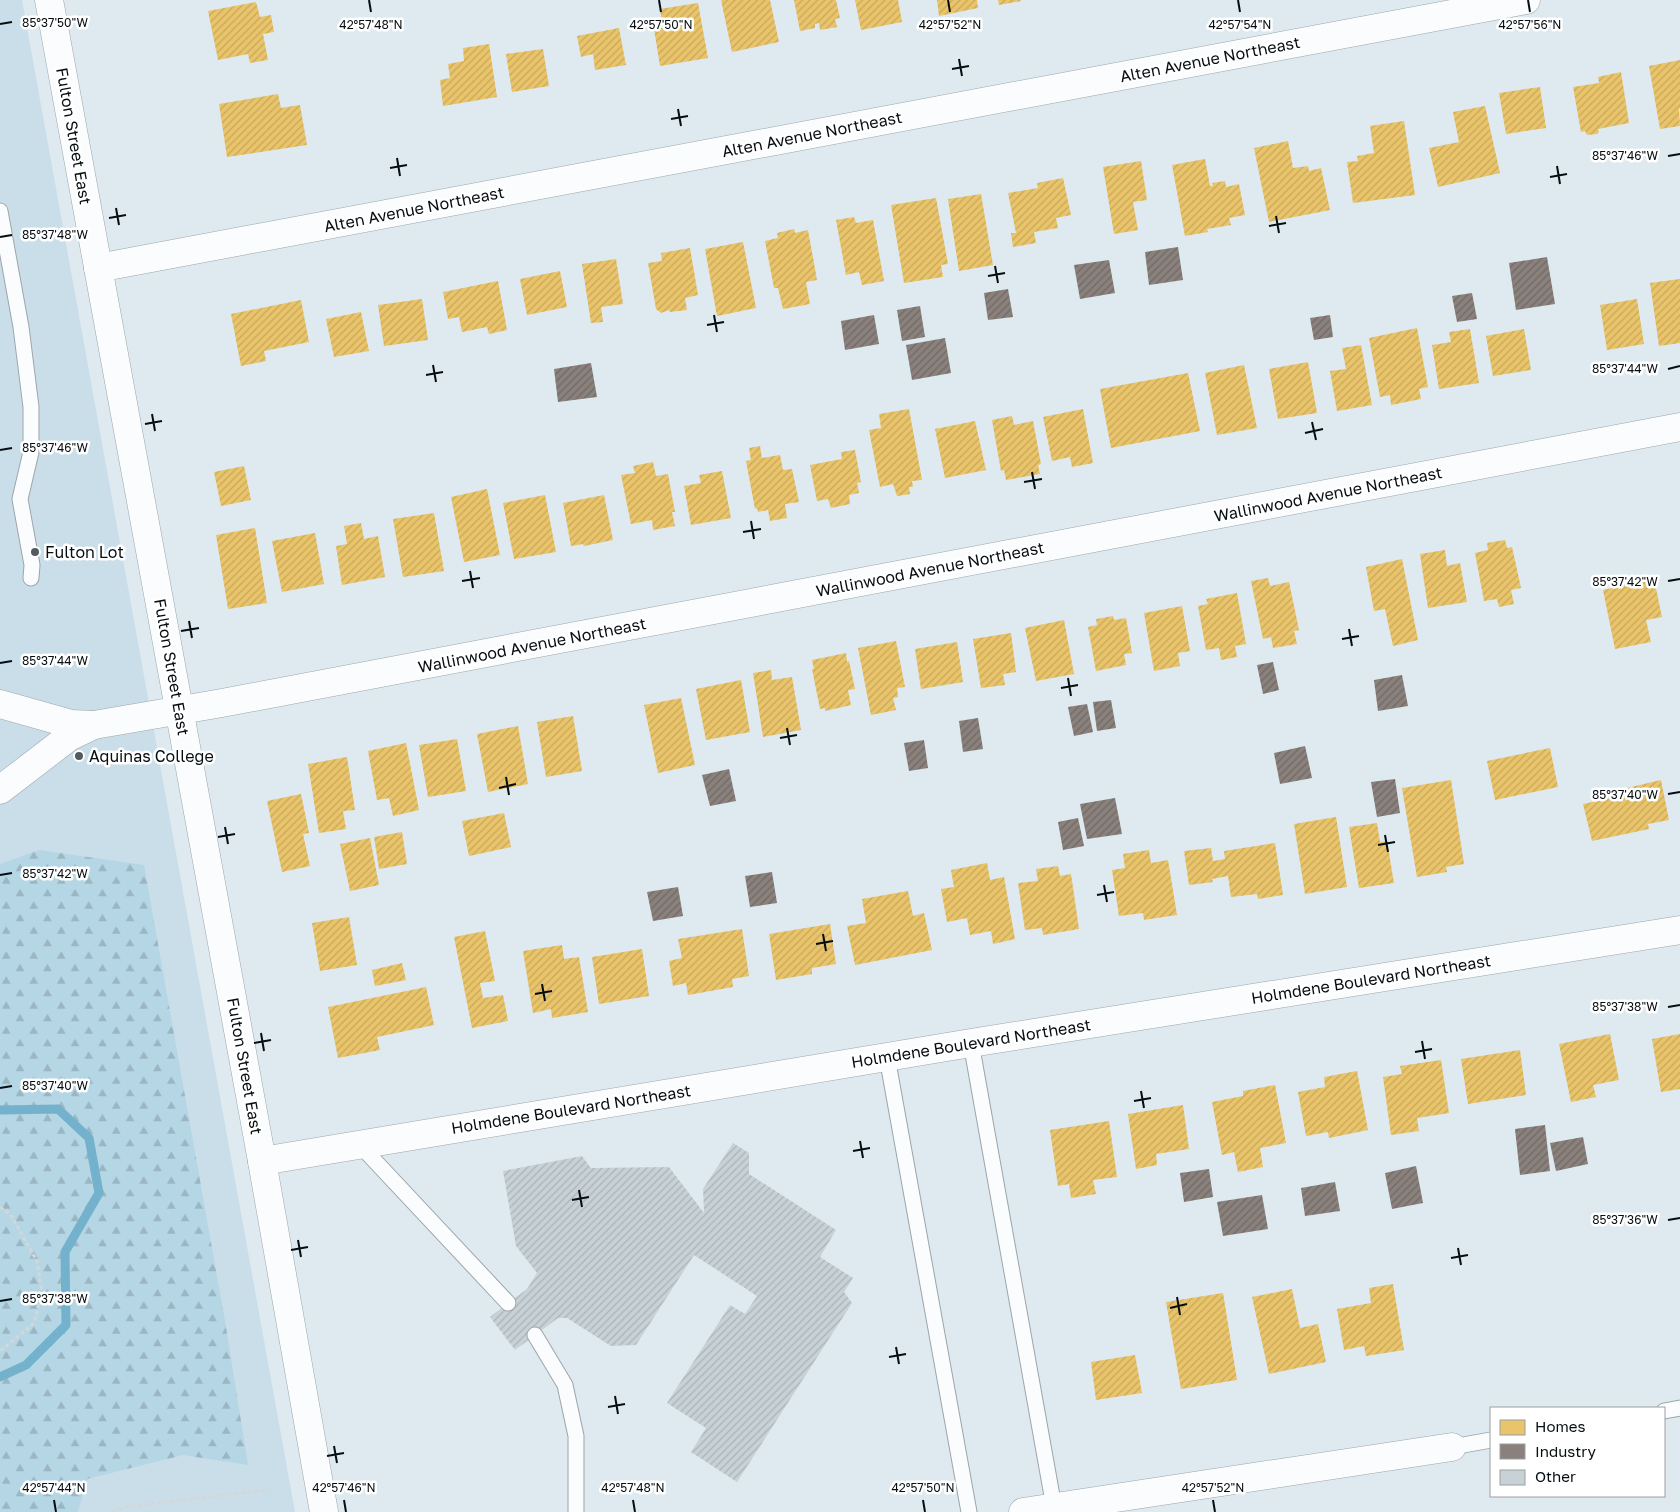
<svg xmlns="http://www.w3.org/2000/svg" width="1680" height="1512" viewBox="0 0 1680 1512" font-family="'Golos Text',sans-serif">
<defs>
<pattern id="forest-firs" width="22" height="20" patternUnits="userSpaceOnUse" patternTransform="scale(1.25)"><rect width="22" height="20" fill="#b5d6e5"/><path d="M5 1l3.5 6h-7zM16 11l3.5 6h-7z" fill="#9ab6c3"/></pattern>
<pattern id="homes-hatch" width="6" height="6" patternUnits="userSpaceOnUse" patternTransform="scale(1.25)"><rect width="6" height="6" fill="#e9c46a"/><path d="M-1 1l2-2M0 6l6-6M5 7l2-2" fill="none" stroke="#c6a75b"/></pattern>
<pattern id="industry-hatch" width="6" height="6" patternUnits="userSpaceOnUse" patternTransform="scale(1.25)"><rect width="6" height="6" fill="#8a817c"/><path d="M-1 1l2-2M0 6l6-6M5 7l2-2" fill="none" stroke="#6f6864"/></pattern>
<pattern id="building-hatch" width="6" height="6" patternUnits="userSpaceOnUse" patternTransform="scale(1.25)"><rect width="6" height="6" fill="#c8d2d6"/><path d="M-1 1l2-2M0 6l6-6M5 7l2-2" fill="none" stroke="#aab3b7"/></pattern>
</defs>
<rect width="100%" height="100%" fill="#deeaf0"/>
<path fill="#cadee9" d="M0,0H22L295,1512H0Z"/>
<path fill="url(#forest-firs)" d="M39,850L144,865L225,1321L248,1465L183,1455L87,1479L78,1512H0V864Z"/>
<g fill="url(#homes-hatch)">
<path d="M721,0H770L779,42L732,52Z"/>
<path d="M794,0H836L840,18L835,19L837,27L820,30L819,23L815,24V28L800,31Z"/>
<path d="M855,0H898L902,22L861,30Z"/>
<path d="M937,0H977L978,8L939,16Z"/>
<path d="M998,0H1020L1021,1L999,5Z"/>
<path d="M256,2L260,17L271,15L274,32L263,34L268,60L250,63L248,54L218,60L208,11Z"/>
<path d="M698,3L708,58L660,66L654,29L663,28L660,9Z"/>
<path d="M619,28L626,65L595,70L593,54L581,57L577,36Z"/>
<path d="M489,44L497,97L443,106L440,80L450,78L448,64L464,61L463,48Z"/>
<path d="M543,49L549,86L512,92L506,54Z"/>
<path d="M1680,60V108L1679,109L1680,126L1660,129L1649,66Z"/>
<path d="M1621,72L1629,123L1598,129L1599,132L1597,134L1587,135L1585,131L1581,132L1573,87L1599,83L1598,77Z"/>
<path d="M1540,87L1546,128L1506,134L1499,93Z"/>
<path d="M278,94L281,108L300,105L307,145L227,157L219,104Z"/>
<path d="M1485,106L1500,173L1438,187L1429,148L1459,142L1453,112Z"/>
<path d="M1404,121L1415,195L1353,203L1347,162L1358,161L1357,156L1374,153L1370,126Z"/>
<path d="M1288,141L1293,168L1308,166L1309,171L1321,168L1330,210L1269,222L1254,148Z"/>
<path d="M1205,159L1210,186H1213L1212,183L1225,181L1226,187L1239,184L1245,215L1229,218L1231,225L1207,229L1208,232L1185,236L1172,165Z"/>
<path d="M1141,161L1147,200L1133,202L1138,230L1114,234L1103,167Z"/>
<path d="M1063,178L1071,215L1056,218L1058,228L1034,232L1036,243L1013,247L1011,233H1016L1008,193L1038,188L1037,183Z"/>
<path d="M981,194L993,265L959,271L948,199Z"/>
<path d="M936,198L948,264L941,265L943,277L904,283L891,205Z"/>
<path d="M854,217L856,223L873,220L884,281L862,285L859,272L846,275L836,220Z"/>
<path d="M794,229L795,233L808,230L817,280L806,282L810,304L783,309L778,288H774L765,241L778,238L777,233Z"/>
<path d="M743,242L756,308L717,316L705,249Z"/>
<path d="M690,248L698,295L685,298L687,310L670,312L669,310L661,313L656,309L648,263L662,261L661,253Z"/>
<path d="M616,259L623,304L601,307L603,322L591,323L582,264Z"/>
<path d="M560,271L567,307L527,315L520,279Z"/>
<path d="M1680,279V343L1659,346L1650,283Z"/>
<path d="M498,281L507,330L489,334L487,327L462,332L459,317L448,319L443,292Z"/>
<path d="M422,299L428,340L384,346L378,305Z"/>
<path d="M1637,299L1644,344L1607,350L1600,305Z"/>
<path d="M301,300L309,342L264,351L266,361L241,366L231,314Z"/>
<path d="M361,312L369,351L334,357L326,319Z"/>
<path d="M1417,328L1428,387L1419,389L1421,399L1391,405L1390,395L1380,397L1369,338Z"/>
<path d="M1470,329L1479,383L1439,389L1432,345L1451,342L1449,332Z"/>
<path d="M1524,329L1531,370L1493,376L1486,336Z"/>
<path d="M1361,345L1372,405L1337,411L1330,371L1346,369L1342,348Z"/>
<path d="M1308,362L1317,413L1278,419L1269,369Z"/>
<path d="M1244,365L1257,428L1217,435L1205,373Z"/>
<path d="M1188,373L1200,431L1111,448L1100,389Z"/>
<path d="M909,409L922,480L912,481L913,487H909L910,494L897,496L893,484L880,487L869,430L881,428L879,414Z"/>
<path d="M1083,409L1093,463L1072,467L1070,457L1052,461L1043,417Z"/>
<path d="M1012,416L1014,425L1033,421L1041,464L1038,465L1040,474L1006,480L1004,470L1001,471L992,420Z"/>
<path d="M975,421L986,470L945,478L935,429Z"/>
<path d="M760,446L762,458L780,455L783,470L792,469L799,502L785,504L787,518L770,521L768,510L758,512L757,508L755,509L746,461L751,460L749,448Z"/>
<path d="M855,450L861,482L857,483L859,493L849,495L850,504L831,508L828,499L817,501L810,465L842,459L841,452Z"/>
<path d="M653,462L656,476L668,474L675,512H672L675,526L653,530L652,520L631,524L621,475L635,473L633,466Z"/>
<path d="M244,466L251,500L221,506L214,472Z"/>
<path d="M722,471L731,518L691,525L684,486L701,483L699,475Z"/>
<path d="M487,489L500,555L464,562L451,497Z"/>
<path d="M545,495L556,552L514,559L503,503Z"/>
<path d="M604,495L613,540L584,546L583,544L571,546L563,503Z"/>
<path d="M434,513L444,571L403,577L393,519Z"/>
<path d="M361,523L364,539L378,536L385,577L342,585L336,546L347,544L344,526Z"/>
<path d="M255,528L267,603L228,609L216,535Z"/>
<path d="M315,533L324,584L282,592L272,541Z"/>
<path d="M1505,540L1507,548L1512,547L1521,588L1511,590L1514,604L1499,607L1497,599L1484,601L1475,553L1488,550L1487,543Z"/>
<path d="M1445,550L1447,566L1460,563L1467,602L1428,608L1420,554Z"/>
<path d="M1402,559L1418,640L1393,646L1385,609L1374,611L1366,567Z"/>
<path d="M1268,578L1270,586L1289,582L1299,630L1294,631L1297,644L1273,648L1271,637L1263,639L1251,581Z"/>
<path d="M1654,579L1662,617L1646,620L1651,642L1615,649L1603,590Z"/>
<path d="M1237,593L1246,644L1235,646L1237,657L1221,660L1219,648L1206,650L1198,606L1208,604L1206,599Z"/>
<path d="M1182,606L1190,651L1178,653L1180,666L1154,671L1144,613Z"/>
<path d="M1113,616L1114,620L1126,618L1132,653L1124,654L1126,665L1096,671L1088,627L1097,625L1096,619Z"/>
<path d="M1064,620L1074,674L1036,681L1025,628Z"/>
<path d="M1011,633L1016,672L1003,674L1005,685L981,688L973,639Z"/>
<path d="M896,641L905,687L897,688L898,697L893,698L896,710L871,715L858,648Z"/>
<path d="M957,642L963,682L921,689L915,649Z"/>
<path d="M846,653L847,662L849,661L855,689L848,690L851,705L825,711V708L820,709L812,669H814L812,660Z"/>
<path d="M771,670L772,680L792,677L801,730L763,737L753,673Z"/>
<path d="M741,680L750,732L706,740L696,689Z"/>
<path d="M681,698L695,765L658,773L644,705Z"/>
<path d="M573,716L582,771L546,777L537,722Z"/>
<path d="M518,726L528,784L488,792L477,734Z"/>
<path d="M457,739L466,791L428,797L419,745Z"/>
<path d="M406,743L419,810L393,816L389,798L377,800L368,751Z"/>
<path d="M1550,748L1558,787L1495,800L1487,761Z"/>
<path d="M347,757L355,810L343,811L346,829L319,833L308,764Z"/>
<path d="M1451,780L1464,864L1446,867L1447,872L1417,877L1402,788Z"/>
<path d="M1661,780L1669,820L1648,824L1649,829L1592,841L1583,804L1611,798L1610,792Z"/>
<path d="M301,794L309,833L303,834L310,866L282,872L267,801Z"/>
<path d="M504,813L511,847L469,856L462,821Z"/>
<path d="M1336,817L1347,887L1305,894L1294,824Z"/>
<path d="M1377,823L1380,842L1387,841L1394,883L1359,888L1349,827Z"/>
<path d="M402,832L407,864L379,869L374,837Z"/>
<path d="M370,838L379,885L350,891L340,844Z"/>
<path d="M1275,843L1283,895L1258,899L1257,894L1231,897L1228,876L1212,879L1213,882L1189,885L1184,851L1211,848L1213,861L1225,859L1224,851Z"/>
<path d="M1149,850L1151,863L1168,860L1177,915L1144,920L1143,913L1119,916L1112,870L1125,868L1123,854Z"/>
<path d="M987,863L990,880L1004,877L1015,939L993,944L991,931L970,935L967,918L947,922L941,889L954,887L951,870Z"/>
<path d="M1058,866L1060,876L1071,874L1079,929L1043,935L1042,928L1025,930L1018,883L1038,881L1036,869Z"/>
<path d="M908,891L913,916L924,913L932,950L855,965L847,926L866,923L862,899Z"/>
<path d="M349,917L357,965L320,971L312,923Z"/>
<path d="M830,924L836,964L812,968V974L776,980L769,934Z"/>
<path d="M742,929L749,976L732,979L733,987L688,995L686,983L673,986L669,961L682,958L678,939Z"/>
<path d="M485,931L495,981L480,983L483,998L503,995L508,1021L472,1028L454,937Z"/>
<path d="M562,945L564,959L579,957L588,1012L552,1018L551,1009L533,1013L523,951Z"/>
<path d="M642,949L649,996L599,1004L592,957Z"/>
<path d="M402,963L406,980L375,986L372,970Z"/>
<path d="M426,987L434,1025L377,1037L380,1050L338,1058L328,1007Z"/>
<path d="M1610,1034L1619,1080L1593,1085L1596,1097L1571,1102L1559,1044Z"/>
<path d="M1680,1034V1089L1661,1092L1652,1039Z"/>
<path d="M1520,1050L1526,1095L1468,1104L1461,1059Z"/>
<path d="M1441,1060L1449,1113L1417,1118L1419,1131L1391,1135L1383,1077L1402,1074L1400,1066Z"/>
<path d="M1357,1071L1368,1130L1329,1138L1328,1132L1306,1136L1298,1092L1325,1087L1324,1077Z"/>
<path d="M1275,1085L1286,1143L1260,1148L1263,1167L1238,1172L1234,1152L1222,1155L1212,1102L1243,1096V1091Z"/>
<path d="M1183,1105L1189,1149L1156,1154L1157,1165L1136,1169L1128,1114Z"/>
<path d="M1109,1121L1117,1177L1093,1180L1096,1194L1071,1198L1069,1184L1058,1186L1050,1130Z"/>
<path d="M1393,1284L1404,1350L1366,1356L1364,1346L1344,1350L1337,1309L1371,1303L1369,1288Z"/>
<path d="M1292,1289L1300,1328L1318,1324L1326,1362L1269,1374L1252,1297Z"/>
<path d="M1223,1293L1237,1380L1181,1389L1166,1302Z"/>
<path d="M1135,1355L1142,1393L1096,1400L1091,1362Z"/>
</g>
<g fill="url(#industry-hatch)">
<path d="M1178,247L1183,280L1149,285L1145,252Z"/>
<path d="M1547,257L1555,304L1516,310L1509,263Z"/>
<path d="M1109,260L1115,293L1080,299L1074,265Z"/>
<path d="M1008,289L1013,317L988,320L984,293Z"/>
<path d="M1472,293L1477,319L1457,322L1452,296Z"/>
<path d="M920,306L925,337L902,341L897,310Z"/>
<path d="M874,315L879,344L845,350L841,321Z"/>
<path d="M1330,315L1333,337L1314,340L1310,318Z"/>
<path d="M945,338L951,373L912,380L906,345Z"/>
<path d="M591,363L597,397L558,402L554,369Z"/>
<path d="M1273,662L1279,690L1263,694L1257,665Z"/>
<path d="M1402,675L1408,706L1378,711L1374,680Z"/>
<path d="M1111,700L1116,728L1097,731L1093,702Z"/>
<path d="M1087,704L1093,732L1074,736L1068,707Z"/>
<path d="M978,718L983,749L963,752L959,721Z"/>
<path d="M924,740L928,768L909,771L904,743Z"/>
<path d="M1305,746L1312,778L1280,784L1274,753Z"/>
<path d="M729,769L736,801L710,806L702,775Z"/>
<path d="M1395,779L1400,813L1377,817L1371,782Z"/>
<path d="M1115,798L1122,834L1087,839L1080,804Z"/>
<path d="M1078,818L1084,846L1063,850L1058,822Z"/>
<path d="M772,872L777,903L750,907L745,876Z"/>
<path d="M678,887L683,916L653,921L647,892Z"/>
<path d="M1545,1125L1550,1171L1520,1175L1515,1129Z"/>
<path d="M1583,1137L1588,1164L1556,1171L1550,1143Z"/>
<path d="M1416,1166L1423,1203L1392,1209L1385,1173Z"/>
<path d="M1209,1169L1213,1197L1184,1202L1180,1173Z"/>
<path d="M1335,1182L1340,1211L1305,1216L1301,1188Z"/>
<path d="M1262,1195L1268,1229L1223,1236L1217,1202Z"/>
</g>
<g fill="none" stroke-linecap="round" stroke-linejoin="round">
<path stroke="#74b1cc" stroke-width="9" d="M0,1110L58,1109L89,1138L99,1193L65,1252L66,1325L26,1365L0,1377"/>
</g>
<path fill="url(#building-hatch)" d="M733,1143L749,1153V1174L836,1230L820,1257L853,1278L844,1292L852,1303L737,1482L691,1452L706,1428L667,1403L730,1305L745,1314L757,1296L694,1255L636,1345L611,1346L567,1318H558L515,1350L490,1317L527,1289L537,1273L516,1246L503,1171L582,1156L591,1168L669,1167L704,1213L703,1189Z"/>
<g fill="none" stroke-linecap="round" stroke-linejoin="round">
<g stroke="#9da5aa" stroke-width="17">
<g id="service">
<path d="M0,211L21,327L31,407V452L20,499L32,565L31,578"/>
<path d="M971,1043L1054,1507"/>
<path d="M887,1057L969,1512"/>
<path d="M359,1144L508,1303"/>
<path d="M535,1335L565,1385L576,1436V1512"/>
<path d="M1664,1411L1680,1408"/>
<path d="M1452,1447L1491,1440"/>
</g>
</g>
<g stroke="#9da5aa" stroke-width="29">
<g id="minor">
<path d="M98,268L1526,0"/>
<path d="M0,704L71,724L94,725L222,703L1680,427"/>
<path d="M0,790L69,737L94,725"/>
<path d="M262,1161L971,1043L1680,930"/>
<path d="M1023,1512L1452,1447"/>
</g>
</g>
<g stroke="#9da5aa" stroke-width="29">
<path id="primary" d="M49,0L262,1161L324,1512"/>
</g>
<g stroke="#d3d7d9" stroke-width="3" stroke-dasharray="4 2.5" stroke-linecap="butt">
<path d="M0,1207L10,1214L37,1261L42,1292L34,1323L0,1351"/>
<path d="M113,1512L124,1507L268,1490"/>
</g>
<use href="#service" stroke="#fafcfd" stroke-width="15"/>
<use href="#minor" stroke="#fafcfd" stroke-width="28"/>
<use href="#primary" stroke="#fafcfd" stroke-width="28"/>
</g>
<path fill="none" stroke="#070e11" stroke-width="2" d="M369,0L371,12M659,0L661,12M948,0L950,12M1238,0L1240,12M1528,0L1530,12M0,24L12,22M959,59L962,76M952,69L969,66M678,109L681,126M671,119L688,116M1668,156L1680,154M397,158L400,176M1557,166L1560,184M390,168L407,165M1550,177L1567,174M116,208L119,225M1276,216L1279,233M109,218L126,215M1269,226L1286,223M0,237L12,235M995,266L998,283M988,276L1005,273M714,315L717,332M707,325L724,322M433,365L436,382M1668,369L1680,366M426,375L443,372M152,414L155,431M1312,422L1316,440M145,424L162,421M1305,433L1323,429M0,450L12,448M1032,472L1035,489M1024,482L1042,479M751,521L754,539M743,532L761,529M470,571L473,588M462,581L480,578M1668,581L1680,579M189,621L192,638M1349,629L1352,646M181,631L199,628M1342,639L1359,636M0,663L12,661M1068,678L1071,696M1061,688L1078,685M787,728L790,745M780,738L797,735M506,777L509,795M499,788L516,784M1668,794L1680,792M225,827L228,844M1385,835L1388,852M218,837L235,834M1378,845L1395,842M0,875L12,873M1104,885L1107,902M1097,895L1114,892M823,934L826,951M816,944L833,941M542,984L545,1001M535,994L552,991M1668,1007L1680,1005M261,1033L264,1051M1422,1041L1425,1059M254,1043L271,1040M1415,1052L1432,1049M0,1088L12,1086M1141,1091L1144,1108M1134,1101L1151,1098M860,1141L863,1158M853,1151L870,1148M579,1190L582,1207M572,1200L589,1197M1668,1220L1680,1218M298,1240L301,1257M1458,1248L1461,1265M291,1250L308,1247M1451,1258L1468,1255M1177,1297L1180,1315M0,1301L12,1299M1170,1308L1187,1304M896,1347L899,1364M889,1357L906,1354M615,1396L618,1414M608,1407L625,1404M334,1446L337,1463M327,1456L344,1453M54,1500L56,1512M344,1500L346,1512M633,1500L635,1512M923,1500L925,1512M1213,1500L1215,1512"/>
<g fill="#525b5f" stroke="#fff" stroke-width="2">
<circle cx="35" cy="552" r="5"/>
<circle cx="79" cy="756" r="5"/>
</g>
<g text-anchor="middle" stroke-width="5" stroke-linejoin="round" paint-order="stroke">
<g font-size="16" fill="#070e11" stroke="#fff">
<text transform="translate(1210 59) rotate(-11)" y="6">Alten Avenue Northeast</text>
<text transform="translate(812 134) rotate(-11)" y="6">Alten Avenue Northeast</text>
<text transform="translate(74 136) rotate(80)" y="6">Fulton Street East</text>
<text transform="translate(414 209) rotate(-11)" y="6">Alten Avenue Northeast</text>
<text transform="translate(1328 494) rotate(-11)" y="6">Wallinwood Avenue Northeast</text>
<text transform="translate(930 569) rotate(-11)" y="6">Wallinwood Avenue Northeast</text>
<text transform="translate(532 645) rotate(-11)" y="6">Wallinwood Avenue Northeast</text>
<text transform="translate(172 667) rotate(80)" y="6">Fulton Street East</text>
<text transform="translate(1371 979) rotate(-9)" y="6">Holmdene Boulevard Northeast</text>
<text transform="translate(971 1043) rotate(-9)" y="6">Holmdene Boulevard Northeast</text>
<text transform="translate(245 1066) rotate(80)" y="6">Fulton Street East</text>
<text transform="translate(571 1109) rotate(-9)" y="6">Holmdene Boulevard Northeast</text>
</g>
<g font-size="16" fill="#070e11" stroke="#fff" text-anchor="start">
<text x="45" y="558">Fulton Lot</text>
<text x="89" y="762">Aquinas College</text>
</g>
</g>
<g font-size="12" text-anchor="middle" fill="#070e11" stroke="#fff" stroke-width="5" stroke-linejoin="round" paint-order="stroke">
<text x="55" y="27">85°37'50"W</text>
<text x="1530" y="29">42°57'56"N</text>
<text x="371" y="29">42°57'48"N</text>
<text x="661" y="29">42°57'50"N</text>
<text x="950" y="29">42°57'52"N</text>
<text x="1240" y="29">42°57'54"N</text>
<text x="1625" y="160">85°37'46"W</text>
<text x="55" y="239">85°37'48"W</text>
<text x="1625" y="373">85°37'44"W</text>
<text x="55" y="452">85°37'46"W</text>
<text x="1625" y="586">85°37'42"W</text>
<text x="55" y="665">85°37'44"W</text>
<text x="1625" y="799">85°37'40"W</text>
<text x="55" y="878">85°37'42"W</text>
<text x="1625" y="1011">85°37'38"W</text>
<text x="55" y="1090">85°37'40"W</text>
<text x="1625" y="1224">85°37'36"W</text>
<text x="55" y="1303">85°37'38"W</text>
<text x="54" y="1492">42°57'44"N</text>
<text x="344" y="1492">42°57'46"N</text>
<text x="633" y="1492">42°57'48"N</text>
<text x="923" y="1492">42°57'50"N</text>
<text x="1213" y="1492">42°57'52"N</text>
</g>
<rect x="1490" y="1407" width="175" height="90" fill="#ffffff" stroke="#9c9fa0"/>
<rect x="1500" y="1420" width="25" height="15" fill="#e9c46a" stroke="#9c9fa0"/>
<text x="1535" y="1432" font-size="15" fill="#070e11">Homes</text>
<rect x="1500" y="1444" width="25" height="15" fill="#8a817c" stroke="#9c9fa0"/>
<text x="1535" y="1457" font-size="15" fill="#070e11">Industry</text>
<rect x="1500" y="1470" width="25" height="15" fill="#c8d2d6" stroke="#9c9fa0"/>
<text x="1535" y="1482" font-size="15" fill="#070e11">Other</text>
</svg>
